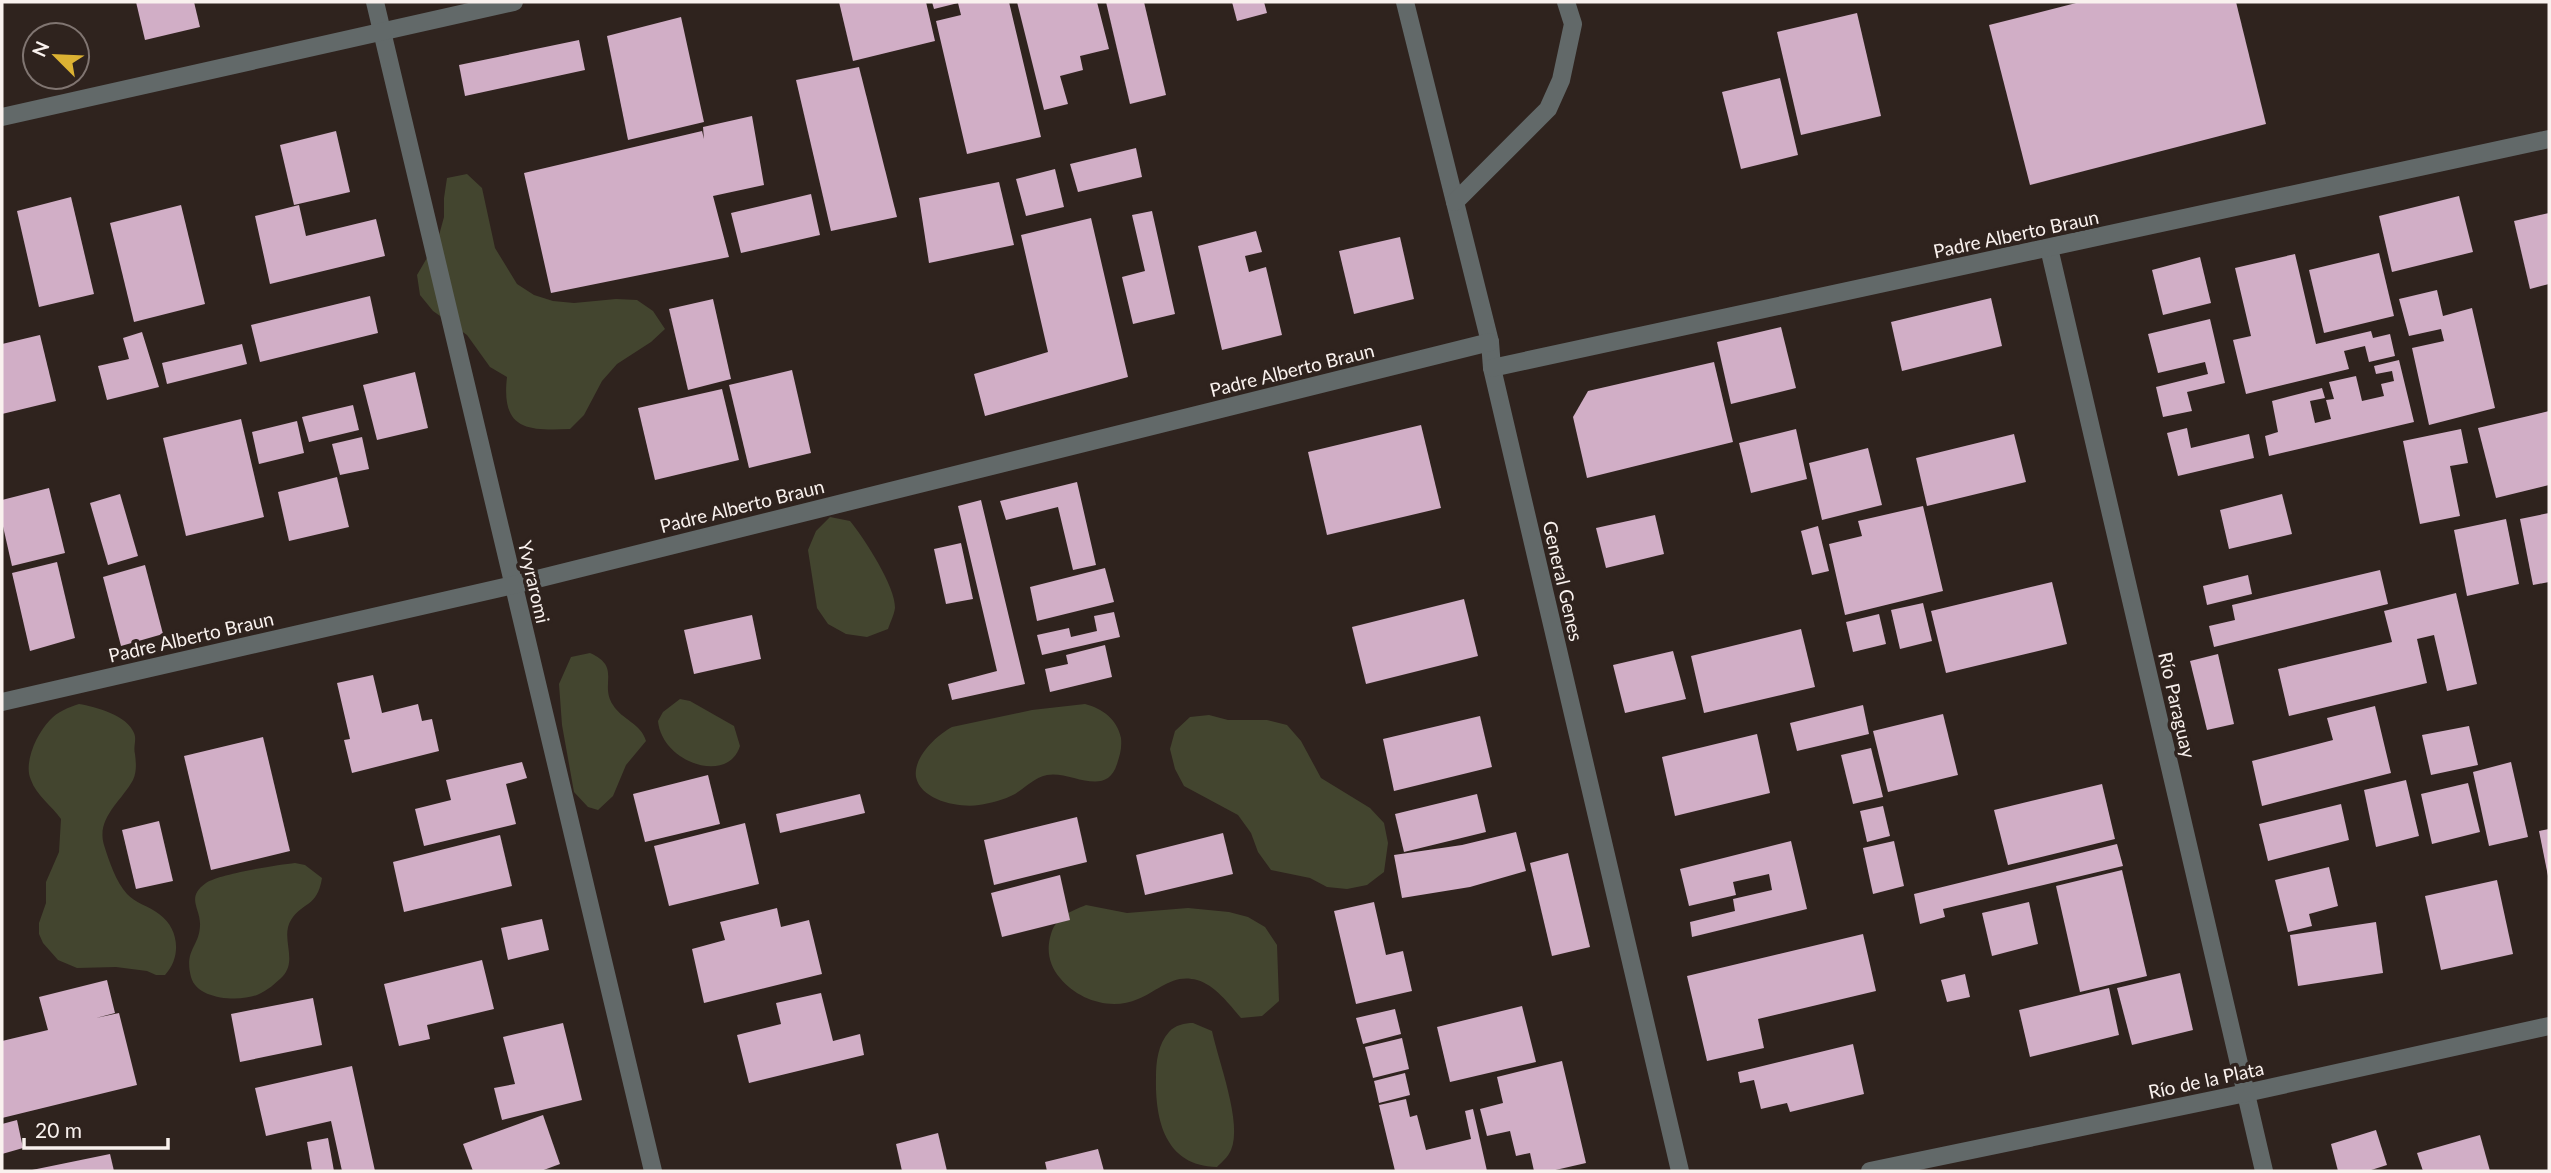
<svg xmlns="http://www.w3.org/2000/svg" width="2551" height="1173" viewBox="0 0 2551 1173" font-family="Lato,sans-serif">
<rect width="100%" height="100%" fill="#2f231e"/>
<g fill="#43452f">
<path d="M467,174L482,188L495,248L517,284L534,295L553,301L574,303L616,299L637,300L653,311L665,329L651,342L617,364L602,381L584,415L570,429C526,431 501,429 507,377L490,367L467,335L433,311L420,295L417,275L438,239L444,217V198L447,178Z"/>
<path d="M830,517L850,521C864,538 896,587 895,608C894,615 890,623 888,629L867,637L846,634L828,624L817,608L808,550L816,531Z"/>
<path d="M590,653C622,667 599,684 613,705C622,720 641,723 646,741L626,765L613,796L598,810L588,807L574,792L562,725L559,684L571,657Z"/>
<path d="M680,699L690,701L734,726L740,746C728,785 662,763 658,721L663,712Z"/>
<path d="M79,704C96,707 127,715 134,733C137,740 133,746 135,754C136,763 137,771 133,780C121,802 96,818 104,845C109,861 116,882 127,894C135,903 149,906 159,914C179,928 182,957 165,975H156L147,971L116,967L77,968L58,960L43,943L39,934V923L46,903V882L59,852L61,819C52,806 36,795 31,780C23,763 37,733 50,720C57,712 69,707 79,704Z"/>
<path d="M1085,704C1103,709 1117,719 1121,738C1122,748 1120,755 1117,764C1106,799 1070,770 1047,775C1034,778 1026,787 1015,794C1004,800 991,803 979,805C960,808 921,801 916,777C913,757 937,735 952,727L1032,710Z"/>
<path d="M1209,715L1228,720H1267L1287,725L1301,741L1321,778L1370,808L1384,823L1388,843L1384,872L1367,885L1347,889L1327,887L1310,878L1271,870L1258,852L1251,833L1238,815L1184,786L1175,769L1170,749L1175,731L1190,717Z"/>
<path d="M295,863L305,865L322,878C317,908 303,901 291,920C280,938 298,959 283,976C276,983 267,991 257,995C239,1002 197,1000 191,977C184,950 199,947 200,926C201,908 185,898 206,883C219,874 277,865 295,863Z"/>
<path d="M1086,905L1127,913L1188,908L1229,912L1248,917L1265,927L1277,945L1279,1001L1262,1016L1241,1018C1229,1004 1215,985 1197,980C1173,973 1158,991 1138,999C1111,1011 1078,1000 1060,978C1049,965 1046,950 1051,934C1056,917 1071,911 1086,905Z"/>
<path d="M1193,1023L1212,1031C1218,1060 1243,1124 1231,1150C1228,1157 1222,1162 1217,1167C1165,1166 1155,1120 1156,1077C1156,1062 1158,1044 1169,1032C1175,1025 1185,1023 1193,1023Z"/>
</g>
<g fill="#d1aec6">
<path d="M136,2H194L200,27L145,40Z"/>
<path d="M839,2H926L935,41L853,61Z"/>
<path d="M932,2H1009L1041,137L967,154L936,21L961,15L958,3L934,9Z"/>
<path d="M1017,2H1097L1109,49L1080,56L1083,70L1060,76L1068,104L1044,110Z"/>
<path d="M1106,2H1144L1166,95L1130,104Z"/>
<path d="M1232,2H1264L1267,13L1237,21Z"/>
<path d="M2080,2H2236L2266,124L2030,185L1989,25Z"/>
<path d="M1857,13L1881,116L1801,135L1777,32Z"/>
<path d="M681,17L704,122L628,140L607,36Z"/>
<path d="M579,40L585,70L465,96L459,65Z"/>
<path d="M859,67L897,217L831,231L796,80Z"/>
<path d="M1780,78L1798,155L1741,169L1722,92Z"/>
<path d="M752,116L764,185L713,196L729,257L551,293L524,173L702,131L704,139L703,127Z"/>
<path d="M336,131L350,192L294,205L280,145Z"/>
<path d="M1136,148L1142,177L1078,192L1070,164Z"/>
<path d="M1055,169L1064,207L1026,216L1016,179Z"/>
<path d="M999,182L1014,245L929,263L919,198Z"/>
<path d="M811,194L820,235L741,253L731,213Z"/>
<path d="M2459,196L2473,252L2392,272L2379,216Z"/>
<path d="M71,197L94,294L39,307L17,211Z"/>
<path d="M181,205L205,304L134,322L110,223Z"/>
<path d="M299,205L306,236L376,219L385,256L270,284L255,216Z"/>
<path d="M1152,211L1175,314L1133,324L1122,277L1145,271L1132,215Z"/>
<path d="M2549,213V284L2530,289L2514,221Z"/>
<path d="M1091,218L1128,377L985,416L974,374L1048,352L1021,235Z"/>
<path d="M1256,231L1262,252L1245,256L1249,272L1266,267L1282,335L1222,350L1198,246Z"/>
<path d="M1400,237L1414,299L1354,314L1339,251Z"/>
<path d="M2379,253L2394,316L2324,333L2309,270Z"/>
<path d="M2295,254L2316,344L2371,331L2373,338L2390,334L2395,356L2369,362L2365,346L2344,351L2349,369L2246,394L2233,340L2251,336L2235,268Z"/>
<path d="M2200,257L2211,303L2163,315L2152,270Z"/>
<path d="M2437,290L2443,316L2472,308L2495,408L2429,425L2412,348L2444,341L2441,329L2409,336L2399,299Z"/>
<path d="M370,296L378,333L260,362L251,325Z"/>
<path d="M1991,298L2002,346L1902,371L1891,322Z"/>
<path d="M713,299L731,379L688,390L669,309Z"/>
<path d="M2210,319L2225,383L2187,392L2192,411L2163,417L2156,387L2208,374L2205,362L2158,373L2148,334Z"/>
<path d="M1781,327L1796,388L1731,404L1717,342Z"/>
<path d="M142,332L159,387L107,400L98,366L129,359L123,338Z"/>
<path d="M40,335L56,401L2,414V344Z"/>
<path d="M242,344L247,364L167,384L162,363Z"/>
<path d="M2399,360L2414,422L2269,456L2265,436L2278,432L2272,401L2322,388L2325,398L2310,401L2315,423L2331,419L2326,400L2334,399L2329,382L2356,376L2362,401L2384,396L2381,384L2394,381L2392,371L2376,374L2374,366Z"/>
<path d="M1714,362L1733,442L1587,478L1573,417L1588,391Z"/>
<path d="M792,370L811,453L749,468L729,385Z"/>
<path d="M415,372L428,428L377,440L363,385Z"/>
<path d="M722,389L739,460L655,480L638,408Z"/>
<path d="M353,405L359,430L309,442L302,417Z"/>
<path d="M2549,411V485L2496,498L2478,428Z"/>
<path d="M241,419L264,517L186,536L163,438Z"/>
<path d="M297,421L304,453L259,464L252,432Z"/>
<path d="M1421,425L1441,508L1327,535L1308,452Z"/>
<path d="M2187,428L2191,448L2249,434L2254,458L2178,476L2167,433Z"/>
<path d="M1796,429L1807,479L1751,493L1739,443Z"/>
<path d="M2461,429L2468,463L2450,466L2460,516L2420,524L2403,441Z"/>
<path d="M2014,434L2026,482L1927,506L1916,458Z"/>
<path d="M362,437L369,469L340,475L332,444Z"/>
<path d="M1868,448L1882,505L1822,520L1809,463Z"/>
<path d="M337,477L349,527L289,541L278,492Z"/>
<path d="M1077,482L1096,565L1073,570L1058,507L1006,520L1000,501Z"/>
<path d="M49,488L65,553L12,566L2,522V500Z"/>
<path d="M120,494L138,556L108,565L90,503Z"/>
<path d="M2282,494L2292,534L2229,549L2220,510Z"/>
<path d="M981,500L1025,684L952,700L948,684L997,671L958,506Z"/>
<path d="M1923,506L1943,591L1845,615L1829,544L1862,536L1858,521Z"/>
<path d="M2549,513V582L2533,585L2520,519Z"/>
<path d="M1655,515L1664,554L1606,568L1596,528Z"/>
<path d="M2506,519L2519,584L2467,596L2454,530Z"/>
<path d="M1818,526L1829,571L1812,575L1801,531Z"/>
<path d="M961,543L973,599L946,604L934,549Z"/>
<path d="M57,562L75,638L30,651L12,573Z"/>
<path d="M145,565L163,634L121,646L103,577Z"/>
<path d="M1105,568L1114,602L1037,621L1030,587Z"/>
<path d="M2380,570L2388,604L2214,647L2209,626L2235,620L2232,605Z"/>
<path d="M2248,575L2252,594L2207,605L2203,586Z"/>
<path d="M2052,582L2067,644L1946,673L1931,611Z"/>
<path d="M2456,593L2477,684L2447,691L2434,635L2417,639L2427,683L2289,716L2278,669L2392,642L2384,611Z"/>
<path d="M1464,599L1478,656L1366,684L1352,627Z"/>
<path d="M1923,603L1932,641L1900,649L1891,610Z"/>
<path d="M1114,612L1120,637L1042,655L1037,635L1069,628L1071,637L1097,631L1094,616Z"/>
<path d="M1879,614L1886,644L1853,652L1846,622Z"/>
<path d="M752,615L761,659L694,674L684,630Z"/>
<path d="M1801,629L1815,687L1704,713L1691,656Z"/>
<path d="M1105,645L1112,677L1050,692L1045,669L1068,664L1066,655Z"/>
<path d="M1673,651L1686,699L1625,713L1613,665Z"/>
<path d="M2218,654L2234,724L2207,730L2190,661Z"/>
<path d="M373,675L382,713L418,704L422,721L432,719L439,751L352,773L344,740L350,739L337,683Z"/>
<path d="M1863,705L1869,734L1797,751L1790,723Z"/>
<path d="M2375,706L2391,773L2262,806L2252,761L2333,740L2327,718Z"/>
<path d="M1943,714L1958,775L1888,792L1873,731Z"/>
<path d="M1480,716L1492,767L1394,791L1383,739Z"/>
<path d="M2469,726L2478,765L2431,775L2422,735Z"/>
<path d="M1757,734L1770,793L1675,816L1662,757Z"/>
<path d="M263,737L290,851L211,870L184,756Z"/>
<path d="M1871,748L1883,797L1853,804L1841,755Z"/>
<path d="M522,762L527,778L506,784L516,824L424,846L415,809L451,800L446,780Z"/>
<path d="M2511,762L2528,837L2489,846L2473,772Z"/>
<path d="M708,775L720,824L645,842L633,794Z"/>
<path d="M2406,780L2419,836L2376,847L2364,790Z"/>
<path d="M2468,783L2480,832L2432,844L2421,794Z"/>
<path d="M2102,784L2115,839L2008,865L1994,810Z"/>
<path d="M860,794L865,813L780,833L776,814Z"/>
<path d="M1477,794L1486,832L1404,852L1395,814Z"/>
<path d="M2341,804L2349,840L2268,861L2259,824Z"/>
<path d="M1883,806L1890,836L1867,842L1860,811Z"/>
<path d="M1077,817L1087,862L994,885L984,840Z"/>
<path d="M159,821L173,881L136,889L122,830Z"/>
<path d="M745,823L759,884L669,906L654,846Z"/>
<path d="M2549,829V876H2548L2539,831Z"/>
<path d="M1516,832L1526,871L1470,887L1402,898L1394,855L1462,845Z"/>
<path d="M1223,833L1233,874L1145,895L1136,855Z"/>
<path d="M500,835L512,886L404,912L393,862Z"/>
<path d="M1791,841L1807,909L1692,937L1690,922L1735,911L1733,899L1772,890L1769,874L1733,882L1736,895L1689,906L1680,869Z"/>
<path d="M1894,841L1904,886L1873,894L1863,848Z"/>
<path d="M2117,844L2123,866L1943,909L1945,917L1920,924L1914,894Z"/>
<path d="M1568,853L1590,947L1552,956L1530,863Z"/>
<path d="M2329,867L2338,906L2309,914L2312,926L2288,932L2275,880Z"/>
<path d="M2122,870L2147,976L2080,992L2056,886Z"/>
<path d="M1060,875L1070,920L1002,937L991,893Z"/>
<path d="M2497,880L2513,954L2441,970L2425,896Z"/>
<path d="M1374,902L1386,955L1403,951L1412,991L1356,1004L1334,911Z"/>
<path d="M2029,902L2038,944L1992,956L1982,913Z"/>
<path d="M777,908L781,927L809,920L822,974L704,1003L692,949L725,940L720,922Z"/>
<path d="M542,919L549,950L508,960L501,928Z"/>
<path d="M2376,922L2383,973L2298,986L2290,935Z"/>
<path d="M1863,934L1876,991L1758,1019L1764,1048L1707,1061L1687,976Z"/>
<path d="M482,960L494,1009L427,1025L430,1039L399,1046L384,984Z"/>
<path d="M2180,973L2193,1030L2132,1045L2117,988Z"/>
<path d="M1965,974L1970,997L1947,1002L1941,980Z"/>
<path d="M107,980L115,1013L96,1018L119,1013L137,1085L2,1118V1041L48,1030L39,997Z"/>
<path d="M2109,988L2119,1035L2030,1057L2019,1010Z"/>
<path d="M821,993L833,1041L860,1034L864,1055L749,1083L737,1035L781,1024L776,1003Z"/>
<path d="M313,998L322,1045L240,1062L231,1014Z"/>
<path d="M1522,1006L1536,1062L1450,1082L1437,1027Z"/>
<path d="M1395,1009L1401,1034L1363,1044L1356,1018Z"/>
<path d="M563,1023L582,1100L502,1120L494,1088L515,1084L503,1037Z"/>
<path d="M1402,1038L1409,1069L1373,1078L1365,1047Z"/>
<path d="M1853,1044L1864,1094L1790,1112L1787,1103L1761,1109L1754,1080L1740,1083L1738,1072Z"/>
<path d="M1562,1061L1586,1163L1551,1171H1534L1530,1153L1516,1156L1510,1131L1487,1136L1480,1109L1503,1103L1497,1077Z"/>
<path d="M352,1066L375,1171H342L331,1121L266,1136L255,1088Z"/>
<path d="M1405,1073L1410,1095L1379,1103L1374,1081Z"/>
<path d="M1406,1099L1410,1117L1417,1115L1426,1150L1471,1139L1465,1111L1473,1109L1487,1171H1395L1379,1105Z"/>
<path d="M543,1115L560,1164L541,1171H473L463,1144Z"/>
<path d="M17,1120L23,1148L2,1154V1124Z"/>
<path d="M2376,1130L2387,1165L2368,1171H2338L2331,1144Z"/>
<path d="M938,1133L947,1171H902L896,1144Z"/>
<path d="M2480,1135L2490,1171H2423L2417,1153Z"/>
<path d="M328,1138L334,1171H312L307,1142Z"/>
<path d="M1098,1149L1104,1171H1047L1045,1162Z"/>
<path d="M110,1154L114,1171H32V1170Z"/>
</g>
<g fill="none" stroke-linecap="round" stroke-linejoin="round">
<g stroke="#626969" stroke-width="18">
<path d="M375,2L653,1171"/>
<path d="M1405,2L1490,342L1492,368L1680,1171"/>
<path d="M2,117L514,2"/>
<path d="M1455,202L1548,109L1561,80L1573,24L1566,2"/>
<path d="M2049,248L2264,1171"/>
<path d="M1492,368L2549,139"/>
<path d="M2,702L513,585L1490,342"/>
<path d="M1870,1171L2246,1093L2549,1026"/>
</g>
</g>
<g text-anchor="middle" stroke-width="7" stroke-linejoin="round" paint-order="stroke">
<g font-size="19" fill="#f9f1ee" stroke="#2f231e">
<text transform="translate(2016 234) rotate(-12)" y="7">Padre Alberto Braun</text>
<text transform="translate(1292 370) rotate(-14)" y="7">Padre Alberto Braun</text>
<text transform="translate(742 506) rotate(-14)" y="7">Padre Alberto Braun</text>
<text transform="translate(1563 581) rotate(77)" y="7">General Genes</text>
<text transform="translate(534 582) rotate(77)" y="7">Yvyraromi</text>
<text transform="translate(191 637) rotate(-13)" y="7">Padre Alberto Braun</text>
<text transform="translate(2177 705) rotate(77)" y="7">Río Paraguay</text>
<text transform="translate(2206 1080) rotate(-12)" y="7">Río de la Plata</text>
</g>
</g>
<rect width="2551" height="1173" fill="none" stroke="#f9f1ee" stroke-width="7"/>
<g transform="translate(56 56) rotate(294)"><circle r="33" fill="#2f231e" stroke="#807571" stroke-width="2"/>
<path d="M0-5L12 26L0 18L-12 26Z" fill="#dcb233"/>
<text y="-10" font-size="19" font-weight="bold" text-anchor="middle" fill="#f9f1ee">N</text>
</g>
<path d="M24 1138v10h144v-10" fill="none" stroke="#f9f1ee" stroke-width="3.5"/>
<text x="35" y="1138" font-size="21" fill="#f9f1ee" stroke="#2f231e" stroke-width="5" paint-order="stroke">20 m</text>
</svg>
